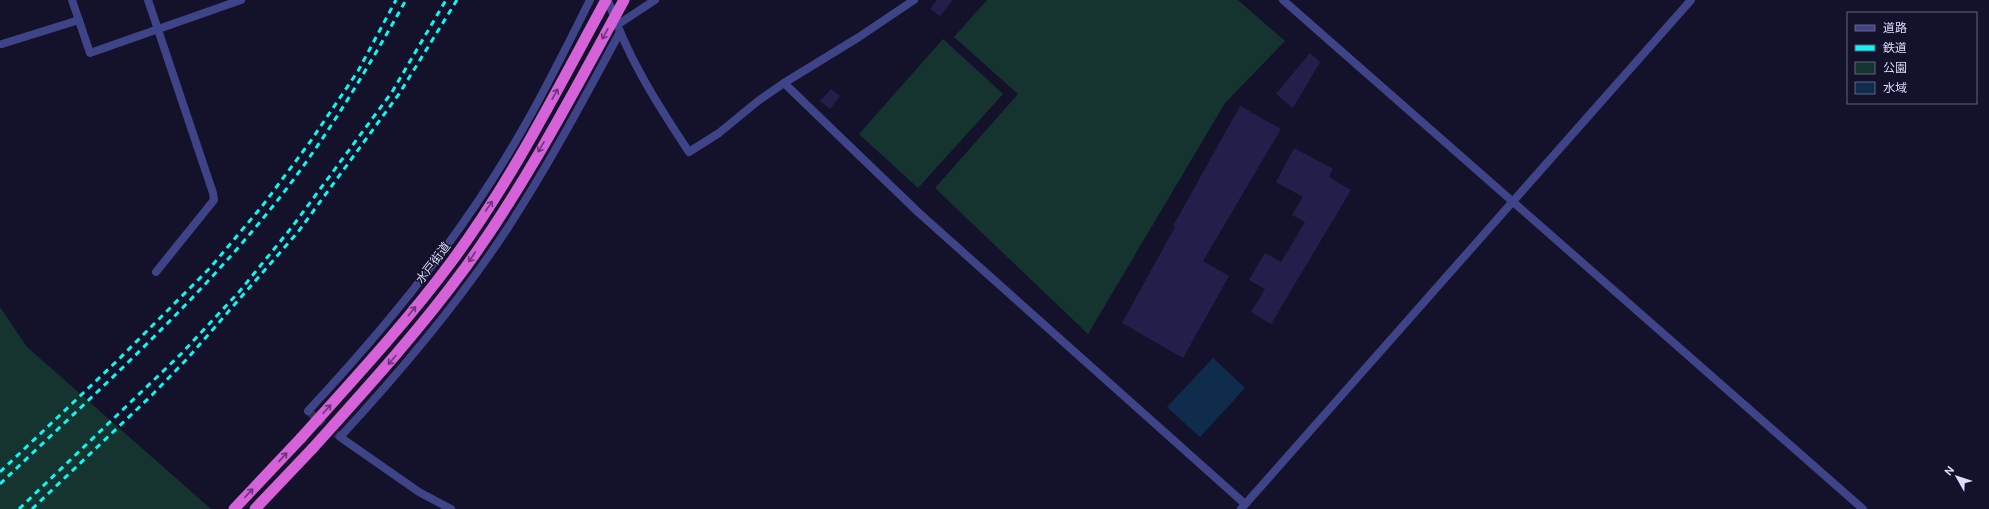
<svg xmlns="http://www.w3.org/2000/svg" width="1989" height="509" viewBox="0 0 1989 509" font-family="'DM Sans','Noto Sans JP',sans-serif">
<rect width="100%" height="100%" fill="#13122a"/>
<g fill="#153430">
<path d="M987,0H1238L1285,41L1225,103L1088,334L935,188L1018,94L954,37Z"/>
<path d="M943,39L1003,94L918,188L859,134Z"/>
<path d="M0,307L27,347L211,509H0Z"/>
</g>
<path fill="#0f2c4c" d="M1213,358L1245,388L1200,437L1167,407Z"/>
<g fill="#221f4b">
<path d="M937,0H953L940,16L930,9Z"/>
<path d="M1310,53L1320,62L1293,108L1276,94Z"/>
<path d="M831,89L840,96L830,109L820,101Z"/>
<path d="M1240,106L1281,129L1203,261L1229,276L1183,358L1122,323L1175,227L1173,226Z"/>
<path d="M1294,148L1333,169L1329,177L1351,190L1271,324L1251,312L1265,289L1249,280L1265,253L1281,262L1305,222L1292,215L1303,197L1276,182Z"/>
</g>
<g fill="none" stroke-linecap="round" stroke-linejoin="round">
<path stroke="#31304a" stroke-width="8" stroke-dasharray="8 4" stroke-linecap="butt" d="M308,411L340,437"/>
<g stroke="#3f4488" stroke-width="8">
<path d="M72,0L90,53L241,0"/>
<path d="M148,0L213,193L214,200L156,272"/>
<path d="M608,0C626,55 657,104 689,152L719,133L758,101L784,83L859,37L914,0"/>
<path d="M1283,0L1863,509"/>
<path d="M617,25L655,0"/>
<path d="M2,44L79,20"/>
<path d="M784,83L919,213L1245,504"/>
<path d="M308,411C388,325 463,234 521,132C546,89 568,44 590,0"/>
<path d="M451,509L419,492L340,437C400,372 458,304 507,229C548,166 584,99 620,32"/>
<path d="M1241,509L1691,0"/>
</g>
<g stroke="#d662da" stroke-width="11">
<path d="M234,509L301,438"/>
<path d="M255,509L312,449"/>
</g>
<g stroke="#0ff7f3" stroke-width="3" stroke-dasharray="6 5" stroke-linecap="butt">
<path d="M0,472L118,360L210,268L263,205L310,142L358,71L396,0"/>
<path d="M0,484C92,396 189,310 269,211C322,146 365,73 406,0"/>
<path d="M19,509L181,354L239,292L292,227L392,92L446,0"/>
<path d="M32,509L152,395L187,359L298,232L399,94L457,0"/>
</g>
<g stroke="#d662da" stroke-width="11">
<path d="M301,438C353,380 406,323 452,261C512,180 558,88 606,0"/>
<path d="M312,449C365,390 418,332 465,268C526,184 574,91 624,0"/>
</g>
</g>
<defs><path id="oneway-shaft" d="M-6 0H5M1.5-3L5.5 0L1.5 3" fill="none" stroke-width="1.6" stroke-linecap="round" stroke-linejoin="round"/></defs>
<g stroke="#6b3679">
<use href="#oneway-shaft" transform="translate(605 34) rotate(119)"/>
<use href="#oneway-shaft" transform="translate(555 94) rotate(-61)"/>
<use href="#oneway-shaft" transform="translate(541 147) rotate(120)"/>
<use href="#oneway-shaft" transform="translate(489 206) rotate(-56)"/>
<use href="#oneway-shaft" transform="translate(472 257) rotate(123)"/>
<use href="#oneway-shaft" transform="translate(412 311) rotate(-51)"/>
<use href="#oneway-shaft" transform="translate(392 360) rotate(132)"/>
<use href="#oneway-shaft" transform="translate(327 409) rotate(-48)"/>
<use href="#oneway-shaft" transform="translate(283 457) rotate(-47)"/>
<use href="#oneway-shaft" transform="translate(249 493) rotate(-47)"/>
</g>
<g text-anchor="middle" stroke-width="3" stroke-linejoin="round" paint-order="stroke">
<g font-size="12" fill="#dcddfe" stroke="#13122a">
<text transform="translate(433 263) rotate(-53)" y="4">水戸街道</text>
</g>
</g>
<rect x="1847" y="12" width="130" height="92" fill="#13122a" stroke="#63637f"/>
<rect x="1855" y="25" width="20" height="6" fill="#3f4488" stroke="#63637f"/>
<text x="1883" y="32" font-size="12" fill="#dcddfe">道路</text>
<rect x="1855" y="45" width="20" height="6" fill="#0ff7f3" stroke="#63637f"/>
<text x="1883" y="52" font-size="12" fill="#dcddfe">鉄道</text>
<rect x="1855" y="62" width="20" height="12" fill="#153430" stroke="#63637f"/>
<text x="1883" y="72" font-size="12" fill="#dcddfe">公園</text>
<rect x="1855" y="82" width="20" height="12" fill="#0f2c4c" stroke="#63637f"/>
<text x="1883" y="92" font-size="12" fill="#dcddfe">水域</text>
<g transform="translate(1957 477) rotate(309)" stroke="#13122a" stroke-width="3" paint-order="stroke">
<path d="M0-3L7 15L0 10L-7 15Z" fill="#dcddfe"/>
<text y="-6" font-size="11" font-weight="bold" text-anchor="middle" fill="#dcddfe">N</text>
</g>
</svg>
